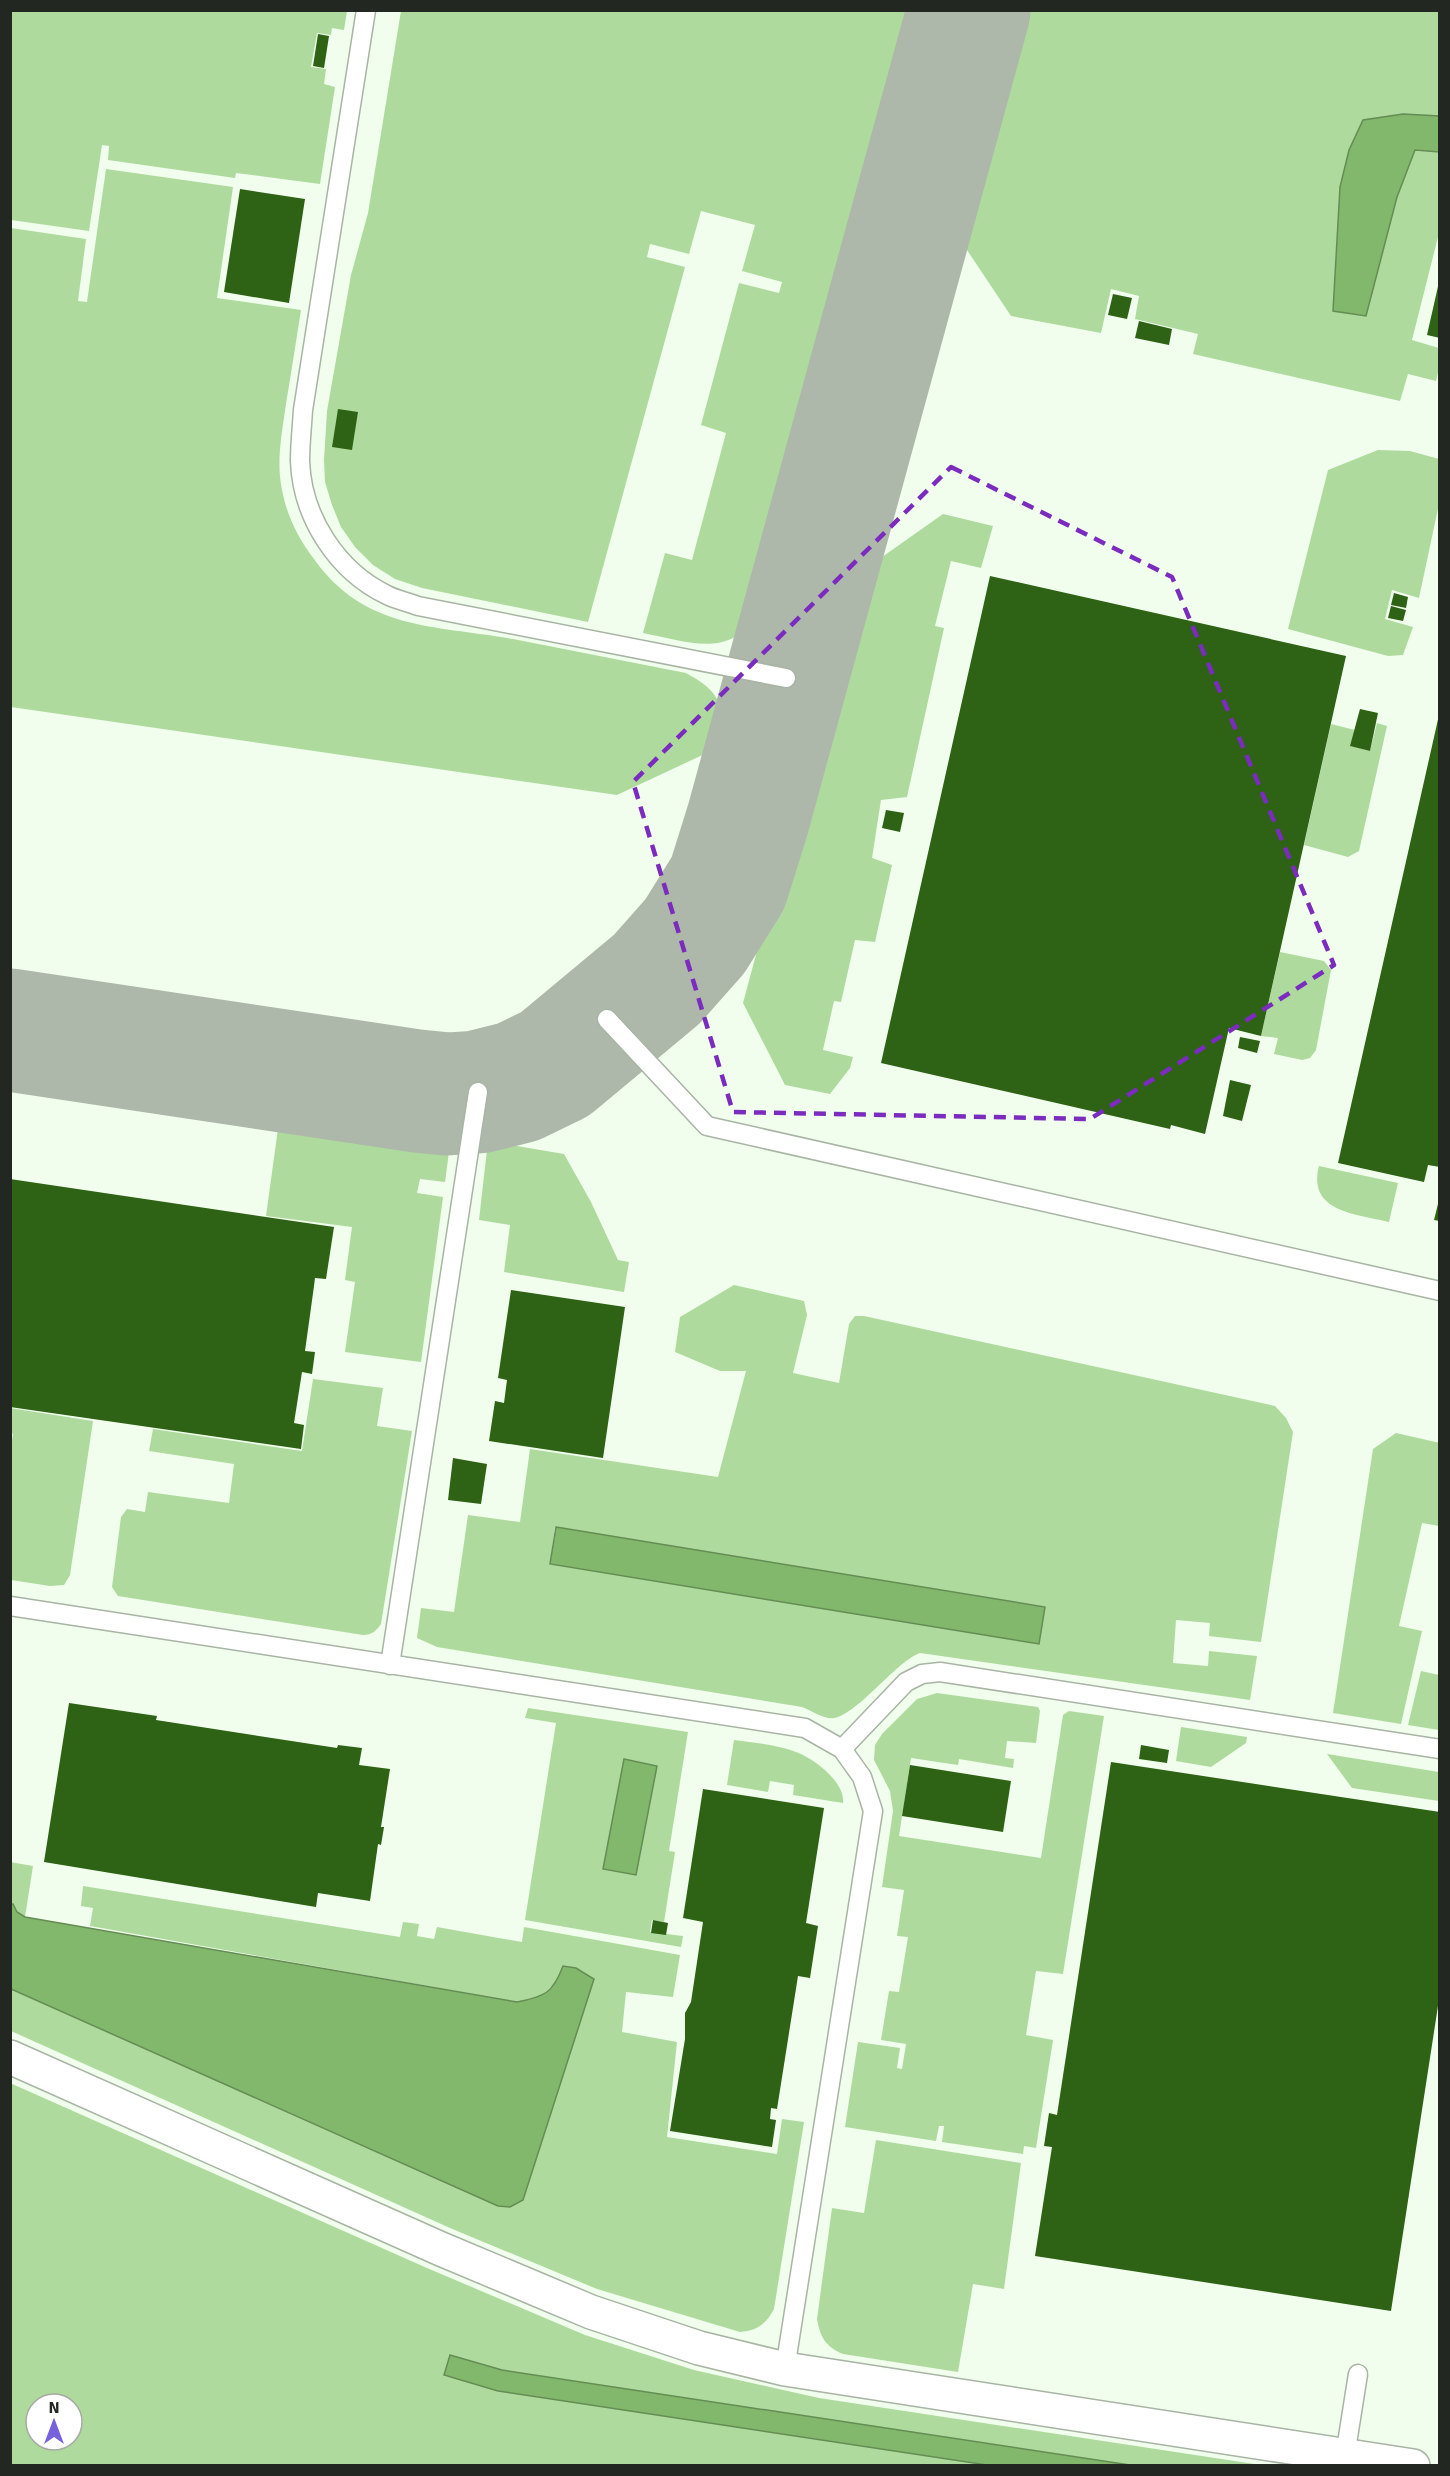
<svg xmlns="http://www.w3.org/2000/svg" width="1450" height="2476" viewBox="0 0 1450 2476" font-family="Signika,sans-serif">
<rect width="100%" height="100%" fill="#f1feed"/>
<g fill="#aedb9d" fill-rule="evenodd">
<path d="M11,10L347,11L344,30L332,28L331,35L317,33L311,67L326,69L324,84L335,87L320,184L236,173L235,178L108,160L109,146L102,145L89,231L11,220Z"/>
<path d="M401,11H928L824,386L767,606C730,659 698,644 643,633L665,553L692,560L726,433L701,425L739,283L779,293L782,282L742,271L755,225L701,211L689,254L650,244L647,257L685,267L588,622L422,588L395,579L373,565L355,547L341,527L332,505L325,482L324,460L327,411L351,275L368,213Z"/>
<path d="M1013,11H1439V116L1403,114L1397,197L1415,149L1439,152V233L1412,340L1439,348V368L1436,381L1408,374L1400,401L1193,354L1198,334L1135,319L1139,296L1111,289L1101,333L1011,316L953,229Z"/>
<path d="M106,169L233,187L217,298L301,310C296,342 291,373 286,404C282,433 276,461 282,490C287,516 298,538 314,559C365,631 435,625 513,639C571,650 628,662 686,673C715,689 717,695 728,726L723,739L709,752L617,795L11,707V228L86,239L78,301L87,302Z"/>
<path d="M1378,450L1410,451L1439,459V504L1419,598L1392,590L1385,619L1413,627L1403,655L1388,656L1288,629L1328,470Z"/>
<path d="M943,514L993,526L981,568L951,561L935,626L944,628L907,797L881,800L872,858L892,865L875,942L855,940L841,1002L834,1001L823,1050L853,1057L850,1068L830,1094L785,1085L743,1003L858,574Z"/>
<path d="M1377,723L1387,726L1359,851L1348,857L1304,845L1331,724L1355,730L1351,746L1370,751Z"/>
<path d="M1280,952L1324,961L1331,970L1316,1050L1310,1058L1302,1060L1274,1054L1278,1038L1261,1036Z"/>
<path d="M280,1114L451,1137L445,1182L420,1179L417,1193L443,1197L421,1362L345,1352L355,1282L345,1280L352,1227L266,1216Z"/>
<path d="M488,1141L564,1154L591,1202L618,1260L629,1262L624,1292L504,1272L510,1225L479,1220Z"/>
<path d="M1319,1166L1398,1183L1389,1222C1356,1214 1307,1212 1319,1166Z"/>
<path d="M734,1285L804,1301L807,1315L793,1373L839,1383L849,1324L855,1316H864L1275,1406L1286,1418L1293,1432L1261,1642L1209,1636L1210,1623L1176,1620L1173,1663L1208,1666L1209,1651L1257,1656L1250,1700L920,1653C893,1663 852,1723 828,1718C819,1716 810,1710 802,1707L437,1647L417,1638L421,1608L454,1612L468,1515L520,1522L530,1449L718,1477L746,1371H720L675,1352L680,1317ZM555,1527L1045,1607L1039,1643L550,1564Z"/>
<path d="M313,1379L383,1388L377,1426L412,1431L381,1624C376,1631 372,1635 363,1635L118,1596L112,1587L121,1517L127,1509L145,1512L148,1492L229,1503L234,1464L149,1451L153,1429L302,1451Z"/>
<path d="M10,1408L93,1421L70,1575L64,1585L50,1586L11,1580L10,1451L13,1434L11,1433Z"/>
<path d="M1396,1433L1440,1443L1439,1526L1422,1523L1399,1626L1422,1631L1401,1724L1333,1713L1373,1449Z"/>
<path d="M1421,1671L1439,1675V1730L1408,1725Z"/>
<path d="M937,1693L1038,1707L1040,1711L1036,1743L1007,1741L1005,1758L1014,1759L1013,1768L959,1759L958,1765L911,1758L899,1836L1041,1858L1063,1715L1069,1711L1104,1716L1063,1974L1036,1971L1026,2035L1053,2040L1036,2148L1024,2146L1023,2154L942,2142L944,2126H939L936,2141L845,2127L858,2042L900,2048L897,2068L902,2069L906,2044L881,2040L889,1991L899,1992L908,1937L897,1936L904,1890L882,1887L893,1811L890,1791L874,1760L875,1745L882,1734L917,1699Z"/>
<path d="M528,1708L688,1732L669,1851L675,1852L664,1922L652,1920L650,1932L683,1936L681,1947L525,1920L556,1723L525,1718ZM624,1760L656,1766L635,1875L603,1868Z"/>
<path d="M1181,1727L1247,1737L1246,1743L1211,1767L1176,1761Z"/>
<path d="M734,1740C771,1745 802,1746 829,1774C837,1782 844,1792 843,1803L793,1795L794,1785L770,1781L768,1792L727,1785Z"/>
<path d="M1327,1754L1439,1772V1801L1352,1788Z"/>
<path d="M10,1862L33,1866L25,1917L16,1912L13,1904H11Z"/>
<path d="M83,1886L400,1937L403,1922L419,1924L417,1936L434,1939L437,1927L522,1942L524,1927L680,1955L673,1997L626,1992L622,2032L677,2042L667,2137L777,2154L782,2119L804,2122L774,2309C766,2324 757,2331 740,2332L597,2289L450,2228L11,2031V1989L498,2206L510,2207L523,2200L540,2147L557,1981L539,1998L517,2002L90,1926L93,1908L81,1906Z"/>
<path d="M10,2083L427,2268L585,2335L694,2370L819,2398L1261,2465H1129L502,2370L450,2355L444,2376L987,2465H11ZM36,2404H72V2440H36Z"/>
<path d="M876,2140L1021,2163L1004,2289L973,2284L958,2372L843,2354C826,2347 820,2337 817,2319L832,2208L864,2213Z"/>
</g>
<g fill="#81b86b" stroke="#658c55" stroke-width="1.5">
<path d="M1403,114L1439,116V152L1415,150L1397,197L1366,316L1333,311L1340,187L1349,150L1363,120Z"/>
<path d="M556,1527L1045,1607L1039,1644L550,1564Z"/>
<path d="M624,1759L657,1766L636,1875L603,1869Z"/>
<path d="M10,1904H13L17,1912L25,1917L517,2002C544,1997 553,1993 563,1966L576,1968L594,1979L523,2200L510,2207L498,2206L11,1989Z"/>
<path d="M450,2355L502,2370L1130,2465H987L498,2391L444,2375Z"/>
</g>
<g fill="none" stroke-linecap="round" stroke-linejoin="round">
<path stroke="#aeb8aa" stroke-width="123" d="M10,1030L417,1091L447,1094L478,1092L518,1082L555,1064L657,979L695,936L728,883L748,819L969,10"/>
</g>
<g fill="#2e6214">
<path d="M318,34L329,36L324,68L313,66Z"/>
<path d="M240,189L305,199L289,303L224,292Z"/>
<path d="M1439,282H1440V338L1427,335Z"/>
<path d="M1113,294L1132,298L1127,319L1108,315Z"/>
<path d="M1139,321L1172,329L1169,345L1135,338Z"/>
<path d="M338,409L358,412L352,450L332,447Z"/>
<path d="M990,576L1346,656L1261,1036L1229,1028L1205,1134L1171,1125L1170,1129L881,1063Z"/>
<path d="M1394,593L1408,597L1406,608L1391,605Z"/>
<path d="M1391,606L1406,610L1403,621L1388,618Z"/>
<path d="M1360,709L1378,713L1370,751L1350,746Z"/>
<path d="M1439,715L1440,1167L1428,1165L1424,1182L1338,1163Z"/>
<path d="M886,810L904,813L900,832L882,828Z"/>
<path d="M1240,1037L1260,1041L1257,1053L1238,1048Z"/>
<path d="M1230,1080L1251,1085L1242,1121L1223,1116Z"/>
<path d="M10,1179L334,1227L326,1279L315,1278L314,1286L305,1351L315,1352L312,1374L302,1372L294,1423L304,1425L301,1449L10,1407Z"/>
<path d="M1439,1200H1440V1221L1434,1220Z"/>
<path d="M511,1290L625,1307L603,1458L489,1441L495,1401L504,1403L507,1380L498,1378Z"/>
<path d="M453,1458L487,1464L481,1504L448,1500Z"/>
<path d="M69,1703L157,1716L156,1720L337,1748L338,1745L362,1748L359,1765L390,1769L381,1827H384L381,1845L378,1844L370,1901L318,1893L316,1907L44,1862Z"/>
<path d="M1141,1745L1169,1750L1167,1763L1139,1759Z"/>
<path d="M1111,1762L1440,1812V1993L1391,2311L1035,2256L1052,2147L1044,2146L1049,2113L1057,2115Z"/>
<path d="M910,1765L1011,1781L1003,1832L902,1816Z"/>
<path d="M703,1789L824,1808L806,1923L818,1926L810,1978L798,1976L777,2109L771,2108L770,2119L776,2120L772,2147L670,2131L685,2039V2013L691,2002L703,1922L683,1918Z"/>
<path d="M653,1920L668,1923L666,1935L651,1933Z"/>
</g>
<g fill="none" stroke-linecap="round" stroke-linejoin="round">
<g stroke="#a8b4a4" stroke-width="21">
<g id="service">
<path d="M366,10L303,410C302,427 300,444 300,461C302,517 337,571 387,595C397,600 408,602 418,606L786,678"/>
<path d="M607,1019L707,1126L1440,1291"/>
<path d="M10,1606L805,1728L842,1749L862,1777L873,1811L785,2369"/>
<path d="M390,1665L478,1092"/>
<path d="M842,1749L906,1682L922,1674L940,1672L1440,1749"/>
<path d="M1345,2456L1358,2374"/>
</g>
</g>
<g stroke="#a8b4a4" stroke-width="36">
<path id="minor" d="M10,2057L441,2249L591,2312L699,2348L785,2369L1413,2466"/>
</g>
<use href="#service" stroke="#fff" stroke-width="18"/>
<use href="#minor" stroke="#fff" stroke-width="33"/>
</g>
<path fill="none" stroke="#7b2cbf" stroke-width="4.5" stroke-dasharray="12 8" stroke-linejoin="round" d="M951,467L1172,577L1334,965L1090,1119L733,1112L633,782Z"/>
<rect width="1450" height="2476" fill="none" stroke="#232721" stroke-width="24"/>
<g transform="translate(54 2422)"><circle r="28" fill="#ffffff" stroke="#a7a9a6" stroke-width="1.5"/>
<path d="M0-4.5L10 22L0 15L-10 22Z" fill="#7762dc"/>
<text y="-9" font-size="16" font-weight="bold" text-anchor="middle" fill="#232721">N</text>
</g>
</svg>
